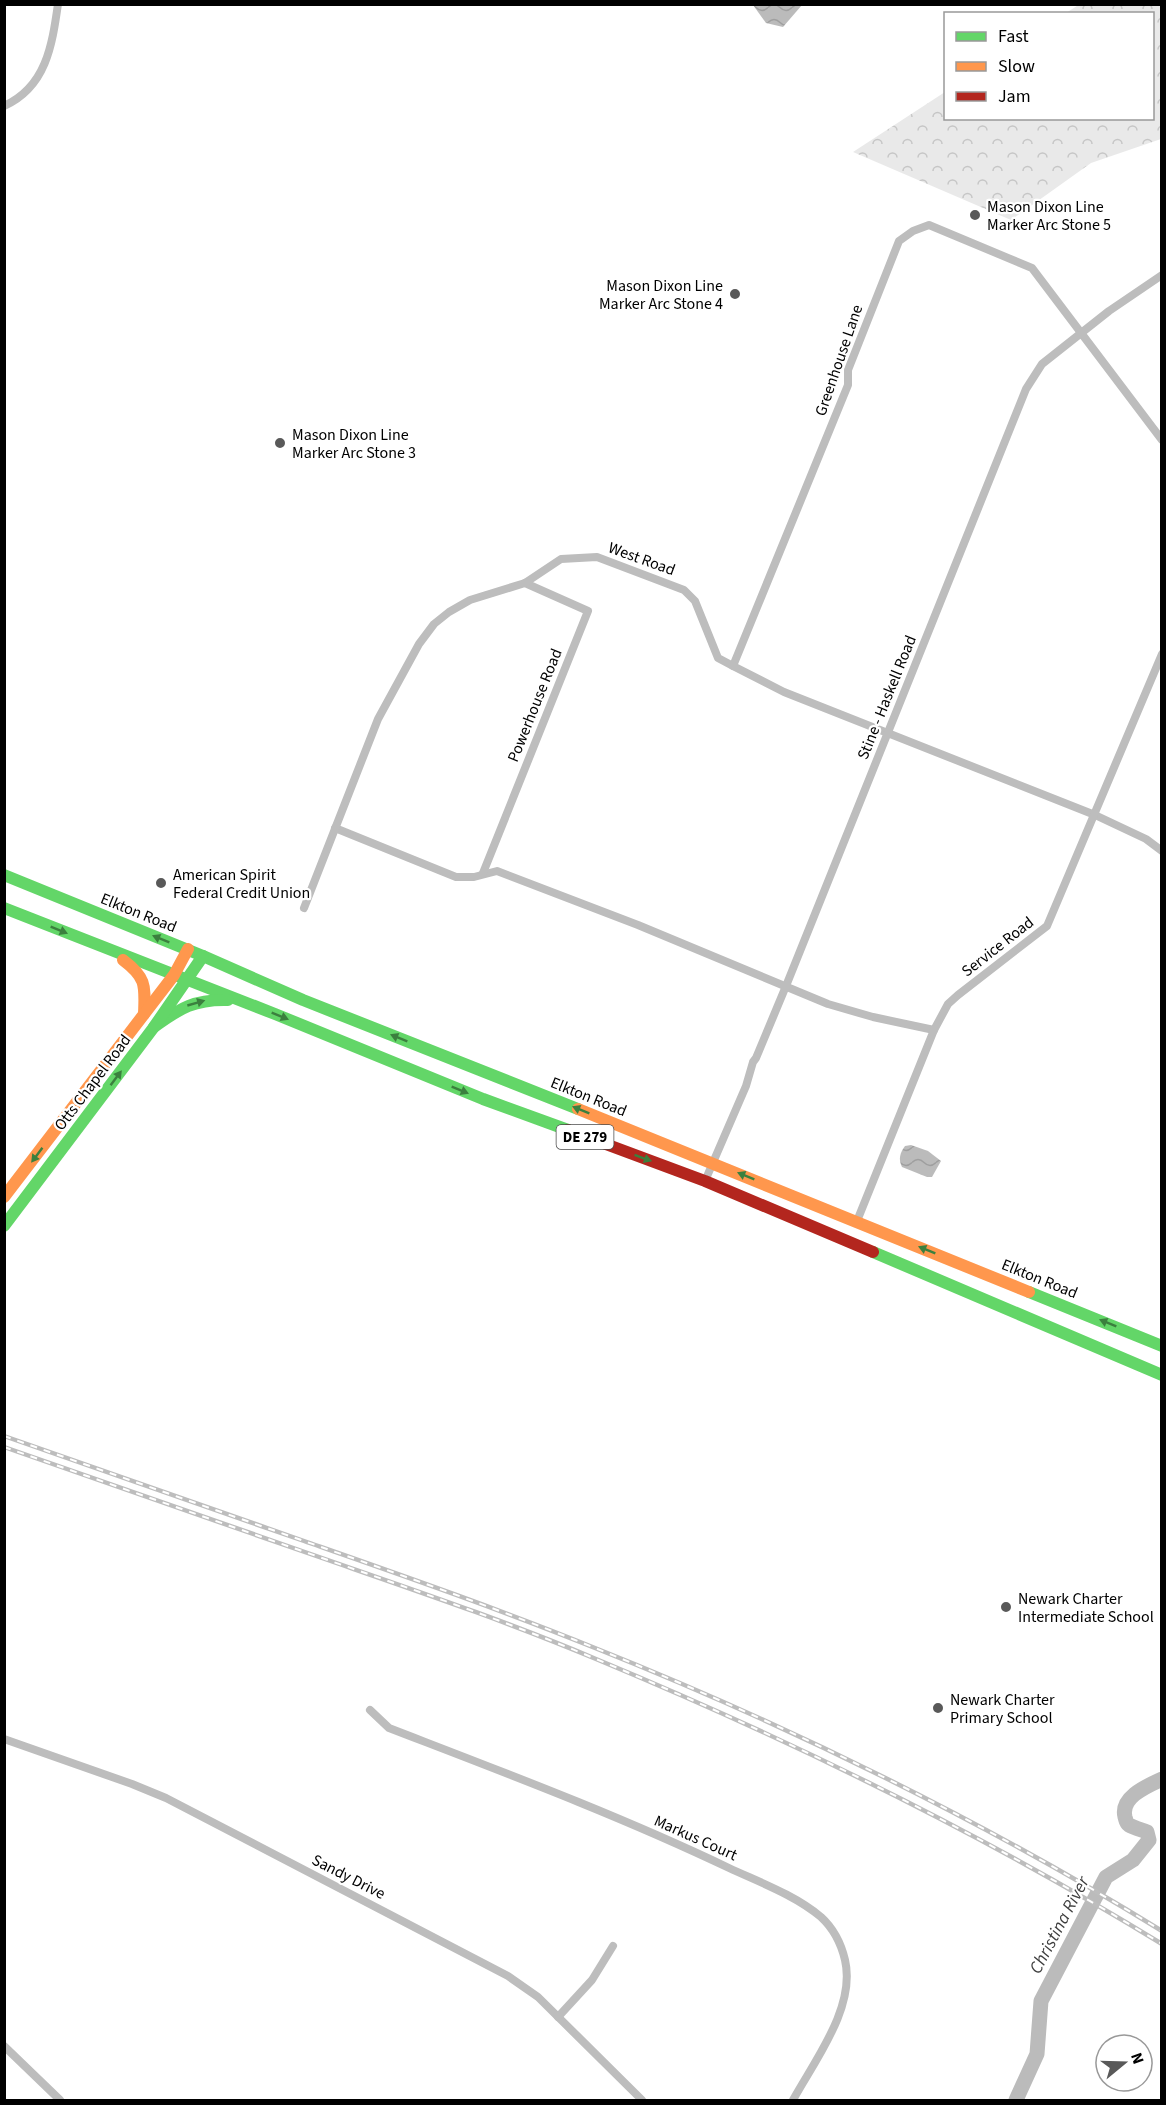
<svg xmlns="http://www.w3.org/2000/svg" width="1166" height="2105" viewBox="0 0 1166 2105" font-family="'Source Sans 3',sans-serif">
<defs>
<pattern id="forest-crowns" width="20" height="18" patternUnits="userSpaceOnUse" patternTransform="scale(1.5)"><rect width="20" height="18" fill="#e9e9e9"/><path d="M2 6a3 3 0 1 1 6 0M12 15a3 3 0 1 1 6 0" fill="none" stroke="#c6c6c6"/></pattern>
<pattern id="water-waves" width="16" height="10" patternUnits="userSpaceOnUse" patternTransform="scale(1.5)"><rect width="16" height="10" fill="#bbb"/><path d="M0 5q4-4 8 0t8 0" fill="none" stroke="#9f9f9f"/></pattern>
</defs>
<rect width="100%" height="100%" fill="#fff"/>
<path fill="url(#forest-crowns)" d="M1080,4L1161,5V139L1091,163L1011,220L853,152L945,92L946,118H1152V14L1066,13Z"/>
<g fill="url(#water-waves)">
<path d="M753,5L802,4V5L783,27L766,23Z"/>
<path d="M911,1145L928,1151L941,1161L932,1177H927L902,1167C898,1159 900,1153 905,1146Z"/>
</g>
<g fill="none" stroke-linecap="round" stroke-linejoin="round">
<path stroke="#bbb" stroke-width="15" d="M1016,2100L1037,2054L1041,2001L1106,1877L1133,1860L1149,1840L1147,1832C1142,1830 1134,1828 1129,1825C1126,1823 1126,1820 1125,1817C1120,1797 1147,1786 1162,1779"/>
<g stroke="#bdbdbd" stroke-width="8">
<path d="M4,106C46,87 52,46 58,4"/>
<path d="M733,666L848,385V370L899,241L913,231L929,225L1032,268L1162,440"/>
<path d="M335,828L456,877H474L497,871L638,925L828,1004L873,1017L934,1030"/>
<path d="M483,873L588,611L525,583"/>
<path d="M304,908L378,719L419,644L434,624L449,612L470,600L525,583L561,559L597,557L684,590L695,601L718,658L733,666L784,692L1095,815L1146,839L1162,851"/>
<path d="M705,1181L746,1086L753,1062L756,1058L786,986L1026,389L1042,364L1109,311L1162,275"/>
<path d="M857,1221L934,1030L948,1004L958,995L1047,926L1162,654"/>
<path d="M370,1710L389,1728C503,1772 618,1815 729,1868C759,1882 795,1895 821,1917C833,1928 841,1943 845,1960C856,2007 815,2060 793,2100"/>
<path d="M4,1739L132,1784L166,1798L508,1976L538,1997L642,2100"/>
<path d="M558,2017L592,1980L613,1946"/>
<path d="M4,2046L60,2100"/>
</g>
<g stroke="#63d668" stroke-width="12">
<path d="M4,875L203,956L303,1000L578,1109"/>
<path d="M4,908L275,1014L483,1099L568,1130"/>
<path d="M154,1027C180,1008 195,999 228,1000"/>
<path d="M4,1226L154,1027L203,956"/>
<path d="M873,1252L1162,1375"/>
<path d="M1029,1292L1162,1346"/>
</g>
<g stroke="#ff974d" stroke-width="12">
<path d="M123,960C147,978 145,986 144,1014"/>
<path d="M578,1109L1029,1292"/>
<path d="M4,1197L174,975L188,949"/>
</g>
<path stroke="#b3261e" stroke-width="12" d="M568,1130L705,1181L873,1252"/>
<g stroke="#bdbdbd" stroke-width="4.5">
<g id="rail">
<path d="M4,1436C104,1471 204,1506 304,1541C401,1575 499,1609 595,1648C788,1725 985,1822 1162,1931"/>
<path d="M4,1447C110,1484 216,1521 322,1558C414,1590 506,1621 596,1659C791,1740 981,1833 1162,1944"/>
</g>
</g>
<use href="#rail" stroke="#fff" stroke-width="2" stroke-dasharray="7" stroke-linecap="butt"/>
</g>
<defs><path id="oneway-solid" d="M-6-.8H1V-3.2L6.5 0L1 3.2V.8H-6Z" transform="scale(1.5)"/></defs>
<g fill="#3b803e">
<use href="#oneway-solid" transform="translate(59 930) rotate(22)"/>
<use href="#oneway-solid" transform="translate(161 939) rotate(-158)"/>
<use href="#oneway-solid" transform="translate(196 1003) rotate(-16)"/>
<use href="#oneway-solid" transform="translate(280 1016) rotate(22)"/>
<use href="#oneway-solid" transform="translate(399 1038) rotate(-158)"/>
<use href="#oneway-solid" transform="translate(116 1078) rotate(-53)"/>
<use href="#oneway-solid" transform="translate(460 1090) rotate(22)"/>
<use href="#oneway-solid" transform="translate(581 1110) rotate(-158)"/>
<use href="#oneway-solid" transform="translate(37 1155) rotate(127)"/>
<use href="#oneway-solid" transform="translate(643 1158) rotate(20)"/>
<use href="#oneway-solid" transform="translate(746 1176) rotate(-158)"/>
<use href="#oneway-solid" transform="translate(927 1250) rotate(-158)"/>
<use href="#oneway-solid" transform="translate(1108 1323) rotate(-158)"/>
</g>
<g fill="#595959" stroke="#fff" stroke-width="2">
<circle cx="975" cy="215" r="6"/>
<circle cx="735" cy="294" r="6"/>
<circle cx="280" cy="443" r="6"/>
<circle cx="161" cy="883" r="6"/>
<circle cx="1006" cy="1607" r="6"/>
<circle cx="938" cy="1708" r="6"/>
</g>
<g text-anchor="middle" stroke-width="4.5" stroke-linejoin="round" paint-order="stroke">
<rect fill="#fff" stroke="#4c4c4c" stroke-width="1.5" x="556.5" y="1125" width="57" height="24" rx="4.5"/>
<g font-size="15" font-weight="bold" fill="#000">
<text x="585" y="1142">DE 279</text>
</g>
<g font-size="16" fill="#000" stroke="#fff" text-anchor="start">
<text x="987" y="212">Mason Dixon Line<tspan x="987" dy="18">Marker Arc Stone 5</tspan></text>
<text x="723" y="291" text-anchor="end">Mason Dixon Line<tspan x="723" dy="18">Marker Arc Stone 4</tspan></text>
<text x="292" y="440">Mason Dixon Line<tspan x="292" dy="18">Marker Arc Stone 3</tspan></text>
<text x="173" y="880">American Spirit<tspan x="173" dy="18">Federal Credit Union</tspan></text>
<text x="1018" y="1604">Newark Charter<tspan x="1018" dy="18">Intermediate School</tspan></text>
<text x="950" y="1705">Newark Charter<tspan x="950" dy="18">Primary School</tspan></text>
</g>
<g font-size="16" fill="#000" stroke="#fff">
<text transform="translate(838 360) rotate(-71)" y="6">Greenhouse Lane</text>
<text transform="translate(642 558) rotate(20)" y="6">West Road</text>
<text transform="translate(886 697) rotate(-68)" y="6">Stine - Haskell Road</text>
<text transform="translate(534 705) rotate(-68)" y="6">Powerhouse Road</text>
<text transform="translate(139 912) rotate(22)" y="6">Elkton Road</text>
<text transform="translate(997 946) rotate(-38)" y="6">Service Road</text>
<text transform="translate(92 1082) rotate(-53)" y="6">Otts Chapel Road</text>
<text transform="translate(589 1096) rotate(22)" y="6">Elkton Road</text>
<text transform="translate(1040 1278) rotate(22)" y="6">Elkton Road</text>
<text transform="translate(696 1837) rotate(24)" y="6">Markus Court</text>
<text transform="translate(349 1876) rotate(27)" y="6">Sandy Drive</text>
</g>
<g font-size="18" font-style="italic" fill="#3f3f3f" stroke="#fff">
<text transform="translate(1059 1925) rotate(-62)" y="6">Christina River</text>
</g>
</g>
<rect width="1166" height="2105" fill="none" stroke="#000000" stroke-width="12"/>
<rect x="944" y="12" width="210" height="108" fill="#ffffff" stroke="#999999" stroke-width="1.5"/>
<rect x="956" y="32" width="30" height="9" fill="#63d668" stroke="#999999" stroke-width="1.5"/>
<text x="998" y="42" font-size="18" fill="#000000">Fast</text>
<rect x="956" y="62" width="30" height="9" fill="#ff974d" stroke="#999999" stroke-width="1.5"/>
<text x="998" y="72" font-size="18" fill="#000000">Slow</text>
<rect x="956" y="92" width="30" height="9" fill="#b3261e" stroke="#999999" stroke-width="1.5"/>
<text x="998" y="102" font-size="18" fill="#000000">Jam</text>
<g transform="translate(1124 2063) rotate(71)"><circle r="28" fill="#ffffff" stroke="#999999" stroke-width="1.5"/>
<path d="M0-4.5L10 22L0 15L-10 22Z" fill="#595959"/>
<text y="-9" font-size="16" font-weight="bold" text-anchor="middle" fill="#000000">N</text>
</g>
</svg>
